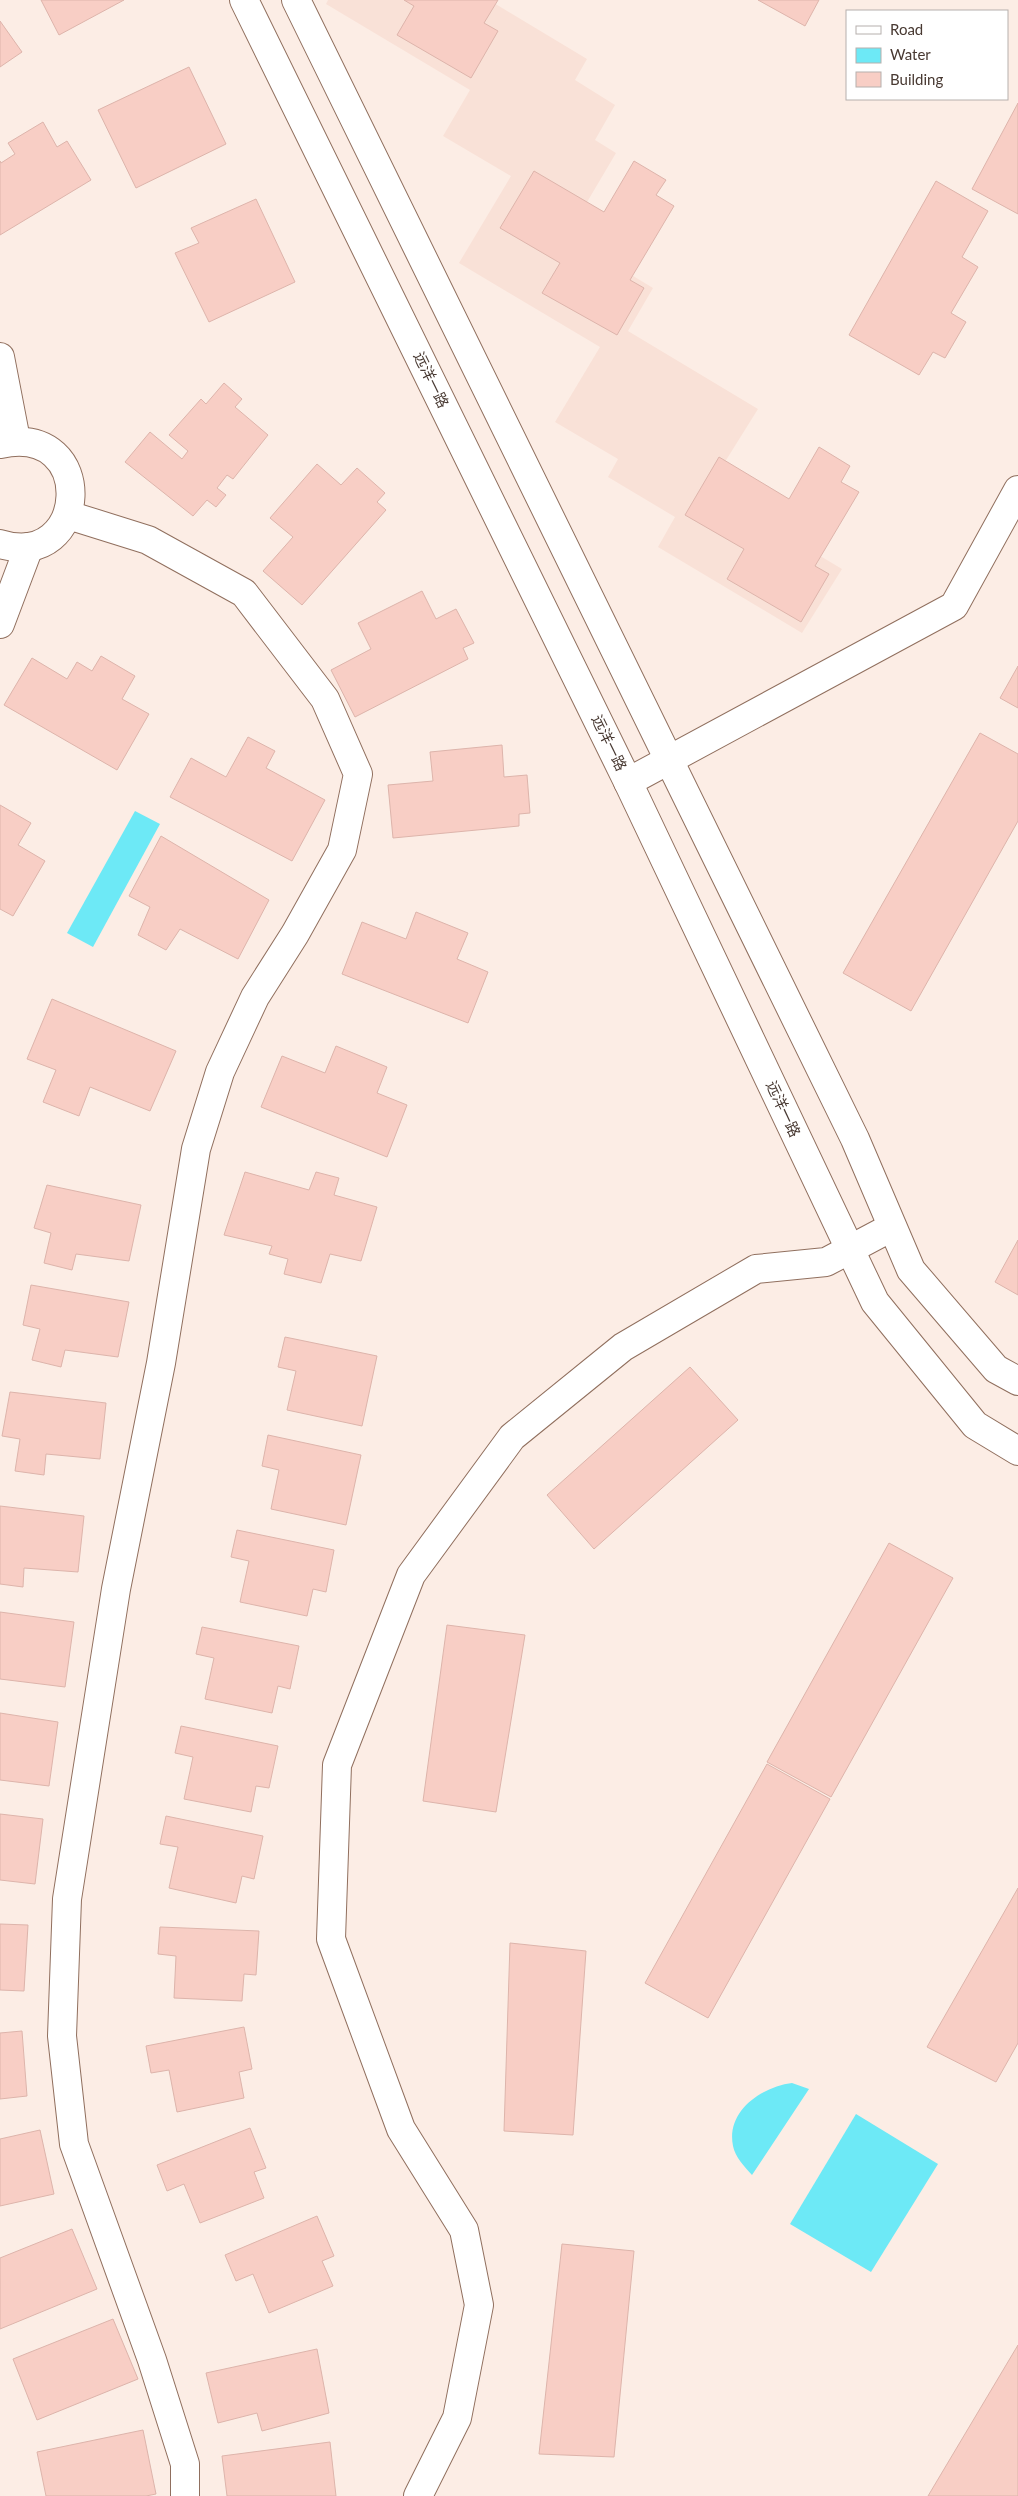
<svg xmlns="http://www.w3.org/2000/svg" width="1018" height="2496" viewBox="0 0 1018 2496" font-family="Lato,'Noto Sans SC',sans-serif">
<rect width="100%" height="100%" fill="#fcede5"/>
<path fill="#f9e1d7" d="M328,0H489L587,59L575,80L615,105L595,140L616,153L567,236L653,288L628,331L758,409L708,489L842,569L802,633L658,547L675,517L608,477L618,459L555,422L600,347L459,263L511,176L443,136L470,90L326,4Z"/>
<g fill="#6de9f6">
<path d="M135,811L160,824L93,947L67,933Z"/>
<path d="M792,2083L809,2089L752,2175C745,2167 735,2157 733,2146C726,2111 761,2087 792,2083Z"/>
<path d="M856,2114L938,2164L871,2272L790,2224Z"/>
</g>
<g fill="#f8cec5" stroke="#ddb4ab">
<path d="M41,0H124L59,35Z"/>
<path d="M404,0H498L484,23L498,31L471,78L397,35L414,6Z"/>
<path d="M758,0H819L805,26Z"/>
<path d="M0,21L22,52L0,67Z"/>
<path d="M189,67L226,144L136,188L98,110Z"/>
<path d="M1018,103V214L972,189Z"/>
<path d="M43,122L57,147L67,141L91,180L0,235V161L1,163L15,154L8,143Z"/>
<path d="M634,161L666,180L656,195L674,206L630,280L644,288L617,335L542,293L560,263L500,228L534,171L604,212Z"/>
<path d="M936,181L988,211L962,257L978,267L951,313L966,322L945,358L933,352L919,375L849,335Z"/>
<path d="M256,199L295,282L209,322L175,253L199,243L191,228Z"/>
<path d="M224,383L242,399L235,407L268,435L233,479L227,475L217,488L226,495L216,507L207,500L193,516L125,462L150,432L182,459L188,451L169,435L201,399L206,404Z"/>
<path d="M819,447L850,466L841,482L859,492L815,566L829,574L801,622L727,579L744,549L685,515L719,457L789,499Z"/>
<path d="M317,464L341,485L357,468L385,493L377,502L386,510L302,605L263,571L293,537L270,518Z"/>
<path d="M422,591L436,619L456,609L474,643L463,648L468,659L355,717L331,670L371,649L358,623Z"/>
<path d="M101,656L135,676L122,699L149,714L117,770L4,705L32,658L67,679L77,662L92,671Z"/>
<path d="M1018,666V708L1000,698Z"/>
<path d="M980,733L1018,754V821L911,1011L843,973Z"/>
<path d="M248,737L275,751L266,768L325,800L292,861L170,797L191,758L226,777Z"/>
<path d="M502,745L504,777L527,775L530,813L519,814V826L393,838L388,785L433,781L430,752Z"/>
<path d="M0,805L31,823L18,845L45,861L13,916L0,909Z"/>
<path d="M161,836L269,900L238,959L180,929L166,950L138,935L150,907L129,896Z"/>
<path d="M416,912L468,933L457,959L488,972L468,1023L342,974L362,922L406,939Z"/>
<path d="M52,999L176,1051L150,1111L90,1087L79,1116L43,1102L56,1070L27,1059Z"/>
<path d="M336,1046L387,1067L377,1093L407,1105L387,1157L261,1107L282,1056L325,1073Z"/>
<path d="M245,1172L309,1190L316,1172L339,1178L334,1195L377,1207L361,1261L330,1254L321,1283L284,1274L288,1259L269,1254L272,1246L224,1235Z"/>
<path d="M47,1185L141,1205L129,1261L76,1254L72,1270L44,1263L51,1233L34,1228Z"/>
<path d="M1018,1240V1295L995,1282Z"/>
<path d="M31,1285L129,1302L118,1357L65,1350L61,1367L32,1360L40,1329L23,1325Z"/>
<path d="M285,1337L377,1356L362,1426L287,1410L296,1371L278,1367Z"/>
<path d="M690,1367L738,1420L594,1549L547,1495Z"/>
<path d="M10,1392L106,1403L100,1459L46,1454L44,1475L15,1471L20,1439L2,1436Z"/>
<path d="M268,1435L361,1455L346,1525L271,1509L279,1470L262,1466Z"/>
<path d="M0,1506L84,1516L78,1572L24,1568L23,1587L0,1584Z"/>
<path d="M237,1530L334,1550L326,1592L313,1589L307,1616L240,1602L249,1561L231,1557Z"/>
<path d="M889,1543L953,1578L831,1797L767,1762Z"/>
<path d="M0,1612L74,1622L65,1687L0,1679Z"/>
<path d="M447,1625L525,1635L496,1812L423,1801Z"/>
<path d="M202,1627L299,1646L290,1689L278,1686L272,1713L205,1699L214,1658L196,1654Z"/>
<path d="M0,1713L58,1722L49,1786L0,1780Z"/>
<path d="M181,1726L278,1746L269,1788L256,1786L251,1812L184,1799L193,1757L175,1753Z"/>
<path d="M767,1764L830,1799L708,2018L645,1983Z"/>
<path d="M0,1814L43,1819L35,1884L0,1880Z"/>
<path d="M166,1816L263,1836L254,1879L242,1876L236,1903L169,1888L178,1847L160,1844Z"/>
<path d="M1018,1888V2043L996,2082L927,2047Z"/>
<path d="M0,1924L28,1925L24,1991L0,1990Z"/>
<path d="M160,1927L259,1931L256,1975L244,1974L242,2001L174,1998L176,1956L158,1954Z"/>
<path d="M510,1943L586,1951L573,2135L504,2131Z"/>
<path d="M244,2027L252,2069L239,2072L244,2098L177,2112L169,2070L151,2073L146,2046Z"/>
<path d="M22,2031L27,2096L0,2099V2033Z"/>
<path d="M250,2128L266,2168L254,2172L264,2198L200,2223L184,2184L167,2191L157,2165Z"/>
<path d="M40,2130L54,2194L0,2206V2139Z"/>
<path d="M317,2216L334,2256L322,2261L333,2286L269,2313L253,2274L236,2281L225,2255Z"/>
<path d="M72,2229L97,2289L0,2329V2258Z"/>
<path d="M562,2244L634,2251L614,2457L539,2454Z"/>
<path d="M113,2319L138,2379L37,2420L13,2359Z"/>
<path d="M1018,2345V2496H928Z"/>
<path d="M317,2349L329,2413L262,2431L257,2413L218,2423L206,2373Z"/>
<path d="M143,2430L156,2494L146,2496H46L37,2452Z"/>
<path d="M330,2442L336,2496H227L222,2456Z"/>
</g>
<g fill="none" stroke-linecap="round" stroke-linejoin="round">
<g stroke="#906f5e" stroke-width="30">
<g id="minor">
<path d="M244,0L628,782L875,1302L975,1425L1018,1451"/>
<path d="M296,0L855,1139L911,1270L996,1369L1018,1381"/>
<path d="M0,357L16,440"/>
<path d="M0,444C99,422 89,572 0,544"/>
<path d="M68,515L148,540L244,593L325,699L358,774L342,850L295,934L255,997L220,1072L196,1149L161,1363L116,1589L67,1899L62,2036L74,2144L152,2360L185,2464V2496"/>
<path d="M0,624L29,547"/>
<path d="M628,782L954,606L1018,490"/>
<path d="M418,2496L457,2418L479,2305L464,2230L401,2129L331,1939L337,1765L411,1575L512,1437L623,1347L756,1269L826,1262L892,1227"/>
</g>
</g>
<use href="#minor" stroke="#fff" stroke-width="28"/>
</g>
<g text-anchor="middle" stroke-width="4" stroke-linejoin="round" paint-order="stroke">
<g font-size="15" fill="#483932" stroke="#fff">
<text transform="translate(431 380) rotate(64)" y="5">远洋一路</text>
<text transform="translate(609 743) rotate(64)" y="5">远洋一路</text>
<text transform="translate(783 1109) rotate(65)" y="5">远洋一路</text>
</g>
</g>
<rect x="846" y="10" width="162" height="90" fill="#ffffff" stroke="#b6b0ad"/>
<rect x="856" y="26" width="25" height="8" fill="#ffffff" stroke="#b6b0ad"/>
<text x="890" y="35" font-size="15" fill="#483932">Road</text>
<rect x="856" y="48" width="25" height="15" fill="#6de9f6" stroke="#b6b0ad"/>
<text x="890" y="60" font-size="15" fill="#483932">Water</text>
<rect x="856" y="72" width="25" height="15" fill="#f8cec5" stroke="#b6b0ad"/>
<text x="890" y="85" font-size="15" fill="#483932">Building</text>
</svg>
